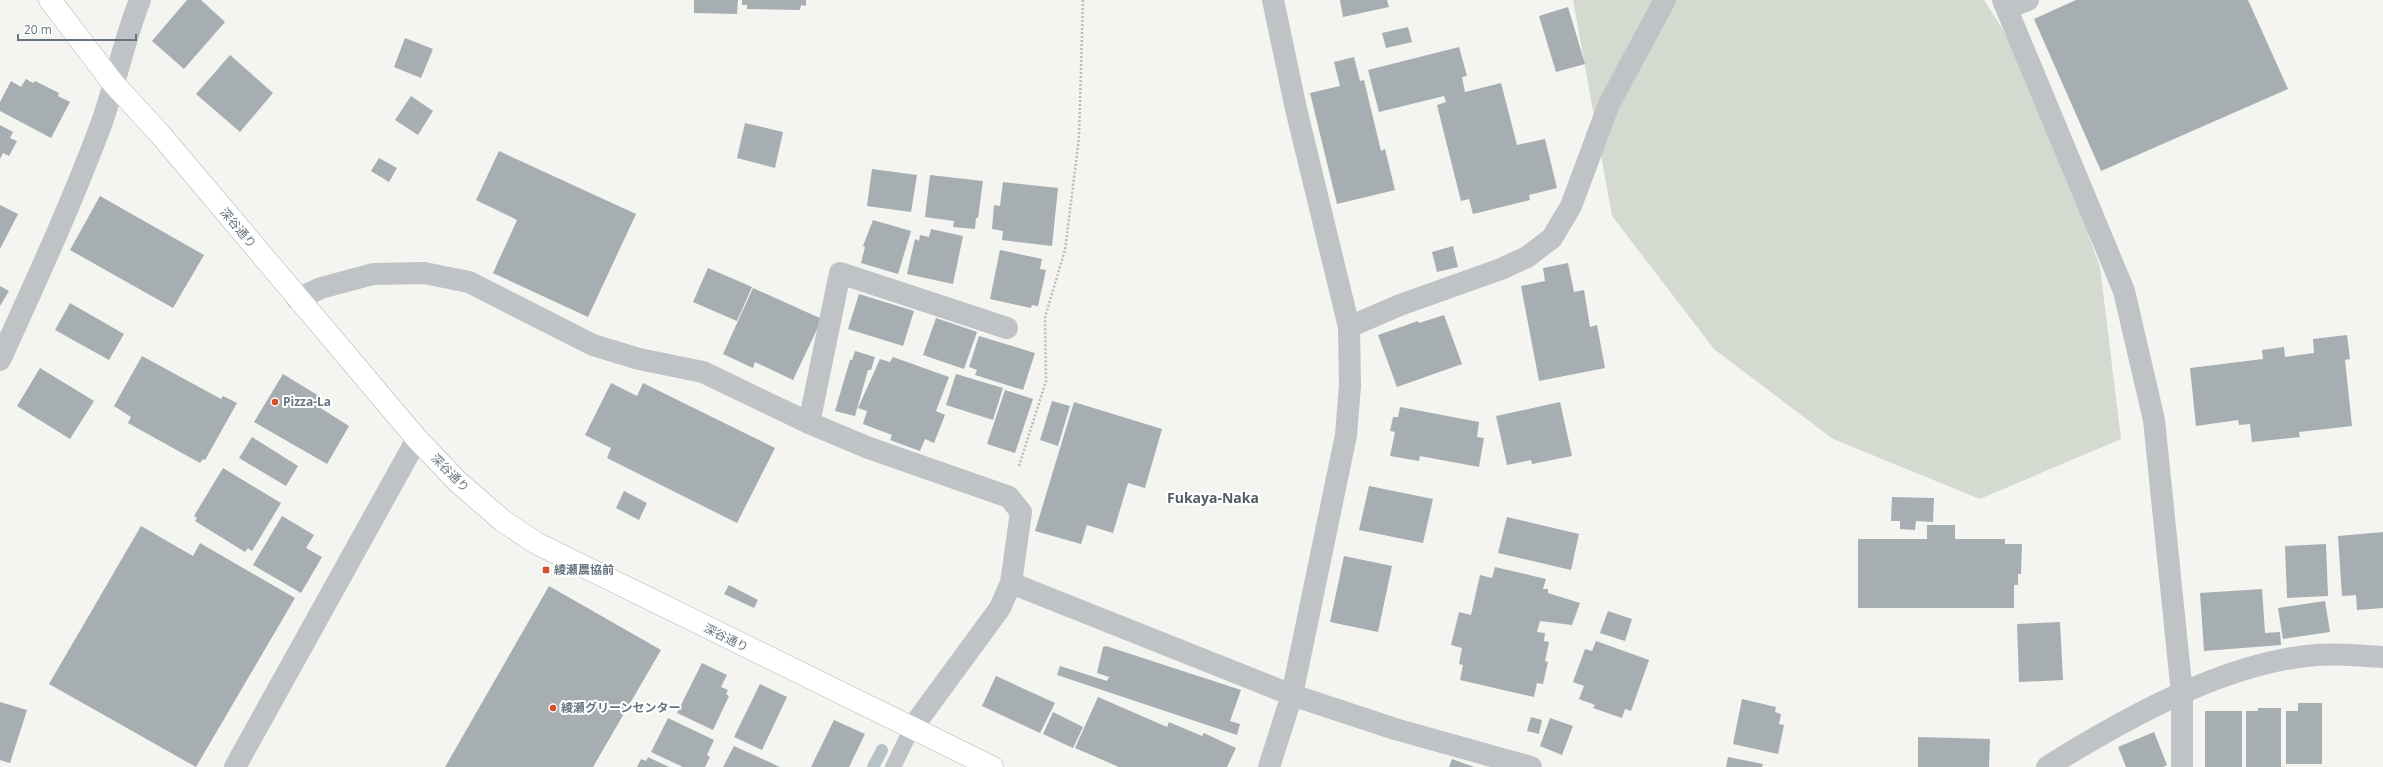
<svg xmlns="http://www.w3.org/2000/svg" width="2383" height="767" viewBox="0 0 2383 767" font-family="'Open Sans','Noto Sans JP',sans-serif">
<rect width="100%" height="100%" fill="#f4f4f0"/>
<path fill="#d5dad1" d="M1573,0H1984L2029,71L2100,267L2121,439L1980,499L1833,439L1714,349L1612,216Z"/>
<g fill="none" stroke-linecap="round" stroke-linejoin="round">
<path stroke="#b7c2c6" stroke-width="12" d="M873,767L882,750"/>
</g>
<g fill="#a6aeb2">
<path d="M187,0H201L225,22L184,69L152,41Z"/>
<path d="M694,0H738L737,14L694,13Z"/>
<path d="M742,0H806V6L801,5L800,10L747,9V5H742Z"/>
<path d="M1340,0H1387L1389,7L1343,17Z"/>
<path d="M2076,0H2248L2288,89L2101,171L2034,19Z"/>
<path d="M1568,7L1585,64L1556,72L1539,16Z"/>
<path d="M1408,27L1412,42L1386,48L1382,33Z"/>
<path d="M405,38L433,49L421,78L394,67Z"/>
<path d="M1459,47L1467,76L1462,77L1465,92L1501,83L1517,145L1545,139L1557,188L1529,195L1530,200L1473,214L1469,199L1461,201L1437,105L1446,102L1444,96L1379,112L1368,70Z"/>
<path d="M230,55L273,93L240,132L196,94Z"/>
<path d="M1354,57L1360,81L1364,80L1381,151L1385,149L1395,190L1337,204L1310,93L1340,86L1334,62Z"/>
<path d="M26,79L33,83L35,81L59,93L58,96L70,102L51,138L0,111V102L11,81L21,87Z"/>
<path d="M411,96L433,111L418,135L395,120Z"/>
<path d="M745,123L783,132L775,168L737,158Z"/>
<path d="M0,125L13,132L10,138L17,141L9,156L3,153L0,159Z"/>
<path d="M499,151L636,214L588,317L493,273L517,220L476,200Z"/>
<path d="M379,158L397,168L389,182L371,171Z"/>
<path d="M872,169L917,175L911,212L867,206Z"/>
<path d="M930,175L983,181L978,218H976L975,229L953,227L954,221L925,217Z"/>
<path d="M1003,182L1058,188L1052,246L1002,240L1003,231L992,229L994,205L1000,206Z"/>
<path d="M100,196L204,255L173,308L70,250Z"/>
<path d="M0,205L18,214L0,249Z"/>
<path d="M873,220L911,231L898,274L861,263L865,247L863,246Z"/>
<path d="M931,229L963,236L953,284L907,274L915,239L919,241L920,235L929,237Z"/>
<path d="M1453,246L1458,267L1437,272L1432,252Z"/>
<path d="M1000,250L1042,259L1040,269L1046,270L1038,306L1032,305L1031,308L990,299Z"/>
<path d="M1568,263L1574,292L1584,290L1590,327L1597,325L1605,368L1539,381L1521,286L1545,281L1543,268Z"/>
<path d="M708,268L752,287L737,321L693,302Z"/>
<path d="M0,286L9,291L0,306Z"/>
<path d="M753,288L822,319L793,380L755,362L753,368L723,354Z"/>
<path d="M859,294L914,311L903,346L848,329Z"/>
<path d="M70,303L124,334L109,360L55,330Z"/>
<path d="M1444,315L1462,364L1397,387L1378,335L1418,321L1419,323Z"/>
<path d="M936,318L977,332L964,369L923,355Z"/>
<path d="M2347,335L2350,359L2345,360L2352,426L2299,432L2300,437L2252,442L2250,424L2239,425L2238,420L2196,426L2190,368L2263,359L2262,350L2284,347L2285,357L2314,353L2313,339Z"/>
<path d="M979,336L1035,353L1023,390L975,375L977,370L969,367Z"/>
<path d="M855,351L875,357L871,370H868L855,416L835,411L850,360H852Z"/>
<path d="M142,356L221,399L223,396L237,403L205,460L203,459L200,463L128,423L131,417L114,406Z"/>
<path d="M893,357L949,377L936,411L945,415L934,443L925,439L920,451L890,440L892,435L863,424L867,411L858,408L880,359L890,362Z"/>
<path d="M40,368L94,401L70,439L17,406Z"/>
<path d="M283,374L319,396L314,404L349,426L327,464L254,422Z"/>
<path d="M956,374L1003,388L993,420L946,405Z"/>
<path d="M611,383L637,396L643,383L775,448L737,523L607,458L611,448L585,435Z"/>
<path d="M1005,390L1033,399L1015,453L987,444Z"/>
<path d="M1052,401L1070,406L1058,446L1040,440Z"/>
<path d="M1074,402L1162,429L1145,488L1128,483L1113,533L1087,525L1081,544L1035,531Z"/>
<path d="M1560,402L1572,456L1532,464L1531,460L1507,465L1496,416Z"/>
<path d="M1400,407L1479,422L1477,437L1484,438L1479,467L1420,456L1419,461L1390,456L1395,432L1390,431L1393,417H1398Z"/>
<path d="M252,437L298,466L286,486L239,458Z"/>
<path d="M223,468L281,503L252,551L248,548L245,552L195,521L197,518L194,516Z"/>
<path d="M1369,486L1433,499L1423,543L1359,530Z"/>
<path d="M624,491L647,503L639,520L616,508Z"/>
<path d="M1892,497L1934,498L1933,522L1916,521L1915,530L1900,529V521H1891Z"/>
<path d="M282,516L314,535L306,548L322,557L301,593L253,565Z"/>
<path d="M1507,517L1579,534L1571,570L1498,553Z"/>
<path d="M1927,525H1955V539H2005V544H2022L2021,574H2018V585H2014V608H1858V539H1927Z"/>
<path d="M141,526L193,556L200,543L295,598L196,767L49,684Z"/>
<path d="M2383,532V608L2357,610L2356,595L2342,596L2338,536Z"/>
<path d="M2326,544L2328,596L2287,598L2285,546Z"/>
<path d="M1344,556L1392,566L1378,632L1330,622Z"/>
<path d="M1495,567L1546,579L1543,589H1548V593L1580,603L1572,625L1540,621L1537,632L1545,633L1544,641L1549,642L1545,661L1548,662L1543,684L1537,683L1534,697L1460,680L1463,665L1459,664L1462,648L1451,645L1459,612L1471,615L1480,575L1492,578Z"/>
<path d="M729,585L758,600L754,608L724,594Z"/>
<path d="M549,586L661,650L593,767H445Z"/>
<path d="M2262,589L2265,633L2280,632L2281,645L2204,651L2200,593Z"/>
<path d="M2325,601L2330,632L2283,639L2278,608Z"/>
<path d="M1608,611L1632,619L1625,641L1600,633Z"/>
<path d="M2060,622L2063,680L2019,682L2017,624Z"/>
<path d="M1596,641L1649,660L1631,711L1625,709L1622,718L1593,708L1595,705L1579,699L1584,686L1573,682L1585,649L1592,651Z"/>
<path d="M1106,646L1241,690L1230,721L1240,724L1237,735L1057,675L1060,666L1107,681L1109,677L1097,673L1103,647Z"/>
<path d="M702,663L727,675L721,687L728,690L726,694L729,696L713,730L677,713Z"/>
<path d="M996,676L1055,703L1040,733L982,706Z"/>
<path d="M760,684L787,697L762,750L734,737Z"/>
<path d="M1098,697L1167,727L1169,722L1202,736L1204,733L1236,748L1227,767H1119L1075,748Z"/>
<path d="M1742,699L1776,707L1775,712L1781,714L1779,724L1784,725L1778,754L1733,744Z"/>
<path d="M0,702L27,710L10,763L0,760Z"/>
<path d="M2298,703H2322V764H2286V711H2298Z"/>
<path d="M2258,708H2281V767H2246V711H2258Z"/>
<rect x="2205" y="711" width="37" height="56"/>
<path d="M1053,712L1083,727L1073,748L1043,734Z"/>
<path d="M1531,717L1542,720L1539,734L1527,731Z"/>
<path d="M668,718L714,740L707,755L710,757L705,767H683L651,752Z"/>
<path d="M1550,718L1573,726L1562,755L1540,746Z"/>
<path d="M834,720L865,734L849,767H811Z"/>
<path d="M2154,732L2167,765L2163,767H2126L2118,747Z"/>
<path d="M1918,737L1990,739L1989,767H1918Z"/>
<path d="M734,746L780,767H723Z"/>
<path d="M648,757L669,767H637L641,759L646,761Z"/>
<path d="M1728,757L1763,764L1762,767H1726Z"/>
<path d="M1452,759L1474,767H1449Z"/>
</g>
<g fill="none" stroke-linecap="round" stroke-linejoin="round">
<g stroke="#b0b5b8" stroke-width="23">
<path id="secondary" d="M50,0L113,83L160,134L417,439L458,482L503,521L536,543L992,767"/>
</g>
<path stroke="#b9bbbd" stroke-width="2.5" stroke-dasharray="2 2" stroke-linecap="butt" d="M1019,466L1046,381L1045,317L1065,250L1079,138L1083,0"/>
<path stroke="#bfc3c6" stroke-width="16" d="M893,767L912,728"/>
<g stroke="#bfc3c6" stroke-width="22">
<path d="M2003,0L2124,291L2154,420L2182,694V767"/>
<path d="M2007,8L2028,0"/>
<path d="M297,299L321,288L373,274L424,273L469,282L593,345L639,359L703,372L809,423L869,448L1009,497L1021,512L1011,583L1000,608L912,728"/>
<path d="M1349,327L1400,305L1501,269L1527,257L1552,238L1571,206L1609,104L1665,0"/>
<path d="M0,360C36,281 72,203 102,122C116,82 124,40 140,0"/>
<path d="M809,423L840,273L1007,328"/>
<path d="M1011,583L1292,695L1395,729L1531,767"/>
<path d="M235,767L417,439"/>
<path d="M1269,767L1292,695L1346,435L1350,386L1349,327L1296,109L1273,0"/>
<path d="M2047,767C2124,719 2225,662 2316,655C2338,653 2361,656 2383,657"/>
</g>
<use href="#secondary" stroke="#fff" stroke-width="22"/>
</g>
<g fill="#d74e2d" stroke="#fff" stroke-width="1.5">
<circle cx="275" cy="402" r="4"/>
<rect x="542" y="566" width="8" height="8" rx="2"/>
<circle cx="553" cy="708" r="4"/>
</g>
<g text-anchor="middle" stroke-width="4" stroke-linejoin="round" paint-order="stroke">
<g font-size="12" fill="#65747f" stroke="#fff">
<text transform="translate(238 228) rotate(50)" y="4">深谷通り</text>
<text transform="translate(450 473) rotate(45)" y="4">深谷通り</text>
<text transform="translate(726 638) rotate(26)" y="4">深谷通り</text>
</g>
<g font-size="12" font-weight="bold" fill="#65747f" stroke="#fff" text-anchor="start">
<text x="283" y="406">Pizza-La</text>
<text x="554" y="574">綾瀬農協前</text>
<text x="561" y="712">綾瀬グリーンセンター</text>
</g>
<g font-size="14" font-weight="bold" fill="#525d65" stroke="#fff">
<text x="1213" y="503">Fukaya-Naka</text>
</g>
</g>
<path d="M18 34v6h118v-6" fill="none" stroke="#65747f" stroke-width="2"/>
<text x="24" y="34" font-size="12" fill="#65747f" stroke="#ffffff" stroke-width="3" paint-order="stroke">20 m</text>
</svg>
